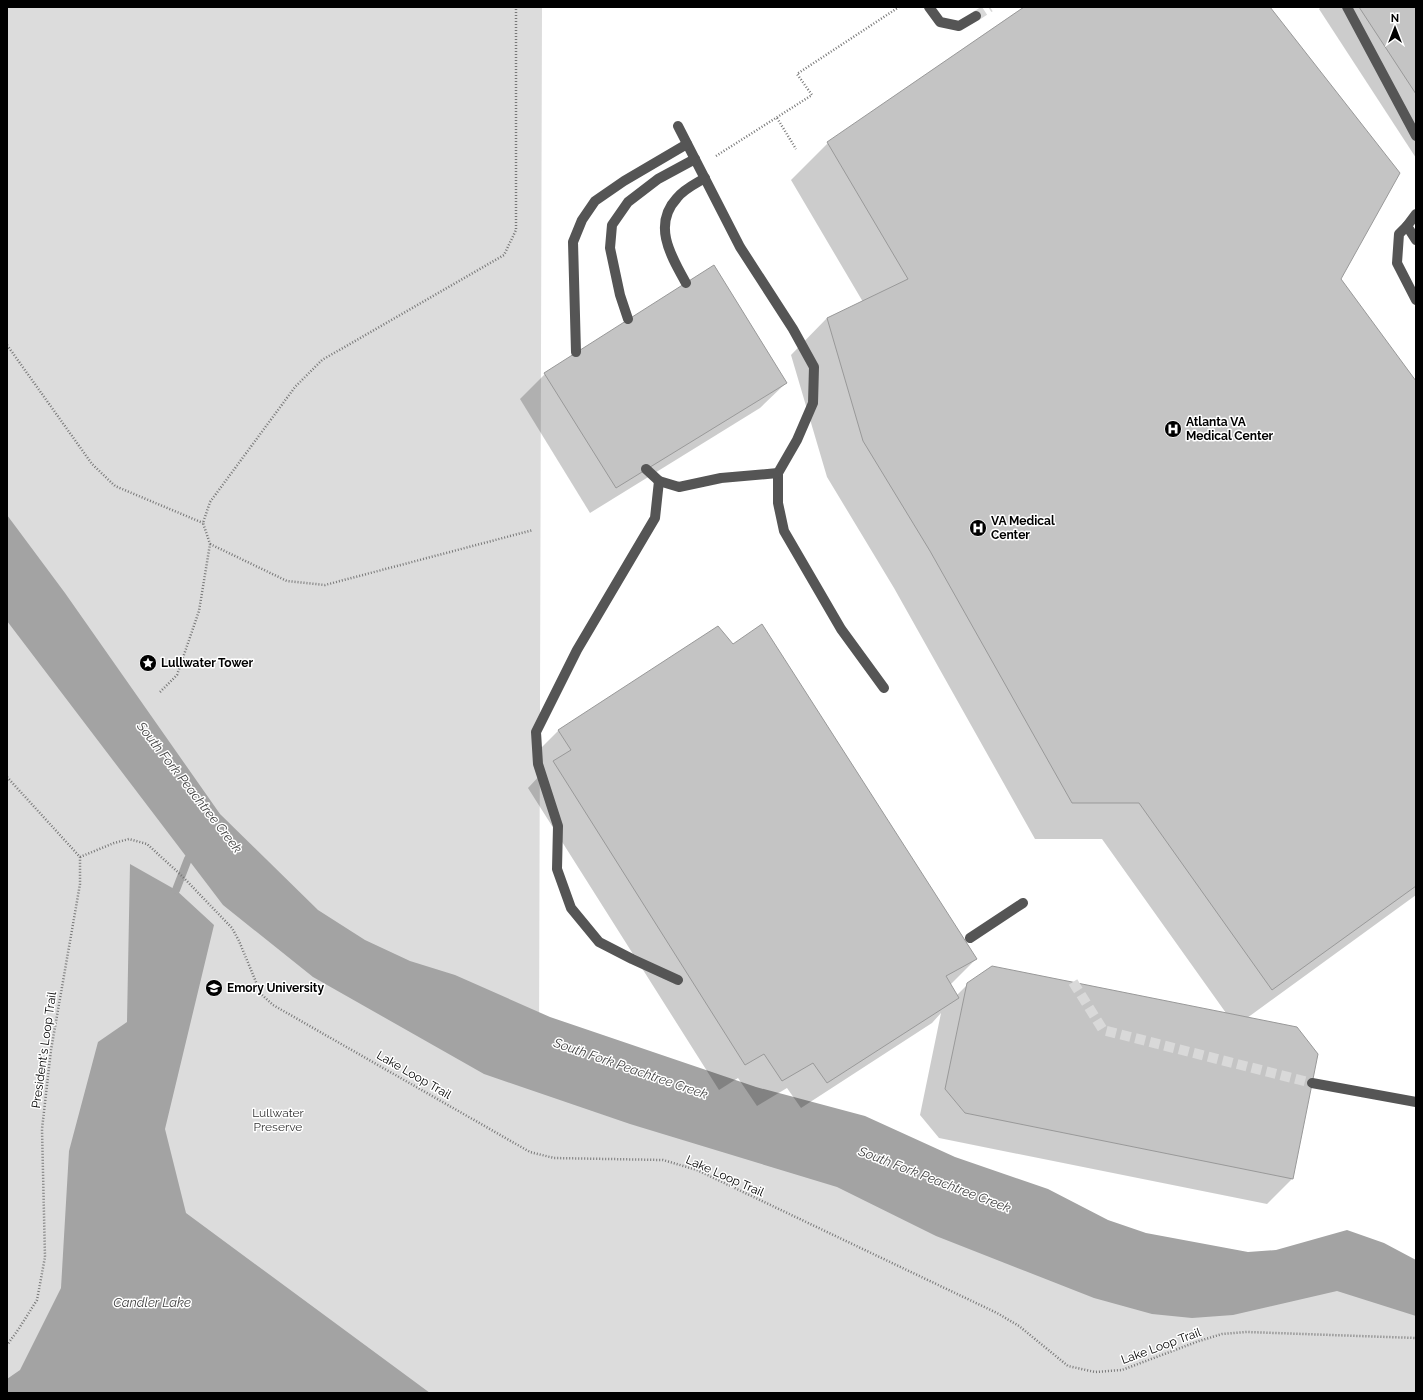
<svg xmlns="http://www.w3.org/2000/svg" width="1423" height="1400" viewBox="0 0 1423 1400" font-family="Raleway,sans-serif">
<rect width="100%" height="100%" fill="#fff"/>
<path fill="#dcdcdc" d="M7,7H542L539,1049L1021,1224L1416,1286V1393H7Z"/>
<g fill="#a3a3a3">
<path d="M7,515L65,593L220,814L318,910L365,940L410,961L455,975L550,1017L756,1087L865,1116L955,1157L1048,1189L1108,1220L1146,1233L1248,1252L1276,1250L1347,1230L1384,1243L1416,1260V1316L1337,1291L1233,1315L1192,1318L1152,1314L1094,1298L936,1236L837,1187L630,1124L484,1074L313,977L223,905L7,621Z"/>
<path d="M130,864L176,890L214,925L165,1129L186,1213L430,1393H7V1379L20,1370L61,1288L69,1151L98,1042L127,1022Z"/>
</g>
<g fill="#0003">
<path d="M1026,7H1269L1340,279L1416,382V895L1247,1018L1292,1179L1267,1204L939,1138L920,1115L941,1013L932,1023L801,1108L787,1088L757,1106L738,1078L719,1090L528,788L543,772L533,756L558,731L718,627L976,959L950,985L956,996L968,984L1226,1013L1102,839H1035L894,588L827,477L791,355L827,318L863,302L791,180L828,143Z"/>
<path d="M1321,7H1416V158L1319,9Z"/>
<path d="M545,374L786,383L760,408L590,513L520,399Z"/>
</g>
<g fill="none" stroke-linecap="round" stroke-linejoin="round">
<path stroke="#a3a3a3" stroke-width="8" d="M176,890L188,859"/>
</g>
<g fill="#c4c4c4" stroke="#999">
<path d="M1024,7H1270L1400,173L1341,279L1416,381V886L1272,990L1139,803H1072L930,551L863,441L827,318L908,279L827,142Z"/>
<path d="M1359,7H1416V94Z"/>
<path d="M714,265L787,383L616,488L544,373Z"/>
<path d="M762,624L977,959L946,976L959,998L827,1083L813,1063L782,1081L764,1054L745,1065L553,761L571,750L558,730L718,626L733,644Z"/>
<path d="M992,966L1297,1027L1318,1054L1293,1179L965,1113L945,1089L967,983Z"/>
</g>
<g fill="none" stroke-linecap="round" stroke-linejoin="round">
<g stroke="#d9d9d9" stroke-width="10" stroke-dasharray="10 5" stroke-linecap="butt">
<path d="M976,16L990,7"/>
<path d="M1073,982L1103,1030L1312,1083"/>
</g>
<g stroke="#777" stroke-width="2.5" stroke-dasharray="1 2" stroke-linecap="butt">
<path d="M777,118L796,149"/>
<path d="M716,156L812,95L797,74L899,7"/>
<path d="M7,345L92,464L115,486L203,523"/>
<path d="M210,544L287,581L325,585L533,530"/>
<path d="M160,692L177,675L199,611L210,544L203,523L210,502L295,387L322,360L504,255L516,230V7"/>
<path d="M7,777L80,857V884L51,1050L42,1129L45,1257L37,1300L18,1330L7,1345"/>
<path d="M80,857L114,843L129,839L147,844L182,876L232,928L239,941L261,994L273,1005L530,1152L554,1158L663,1160L697,1170L997,1313L1019,1326L1068,1366L1095,1372L1122,1370L1199,1341L1222,1334L1247,1332L1416,1338"/>
</g>
<g stroke="#555" stroke-width="10">
<path d="M929,7L940,22L959,26L976,16"/>
<path d="M1347,7L1416,136"/>
<path d="M678,126L740,247L793,329L814,367L813,403L797,440L778,473V503L784,531L841,629L884,688"/>
<path d="M1416,214L1407,226L1399,234L1397,263L1416,300"/>
<path d="M1407,226L1416,240"/>
<path d="M686,283C671,256 652,225 677,198C684,189 695,184 705,178"/>
<path d="M628,319L620,295L610,248L612,225L628,202L658,179L695,159"/>
<path d="M576,352L573,242L582,220L595,201L624,181L687,144"/>
<path d="M646,469L659,481L679,487L721,478L778,473"/>
<path d="M659,481L655,518L577,650L536,732L538,764L558,826L557,869L571,908L599,942L632,959L678,980"/>
<path d="M970,938L1023,903"/>
<path d="M1312,1083L1416,1102"/>
</g>
</g>
<defs>
<g id="hospital-disc" transform="scale(0.9)"><circle r="9.5" fill="#000" stroke="#fff"/><path d="M-5-5h3v3.5h4V-5h3V5h-3V1.5h-4V5h-3Z" fill="#fff"/></g>
<g id="sight-disc" transform="scale(0.9)"><circle r="9.5" fill="#000" stroke="#fff"/><path d="M0-6L1.8-2.2L6-1.7L2.9 1.2L3.7 5.4L0 3.3L-3.7 5.4L-2.9 1.2L-6-1.7L-1.8-2.2Z" fill="#fff"/></g>
<g id="university-disc" transform="scale(0.9)"><circle r="9.5" fill="#000" stroke="#fff"/><path d="M0-5L7-2L0 1L-7-2ZM-4 1L0 2.5L4 1V4Q0 6-4 4Z" fill="#fff"/></g>
</defs>
<g fill-rule="evenodd">
<use href="#hospital-disc" x="1173" y="429"/>
<use href="#hospital-disc" x="978" y="528"/>
<use href="#sight-disc" x="148" y="663"/>
<use href="#university-disc" x="214" y="988"/>
</g>
<g text-anchor="middle" stroke-width="3" stroke-linejoin="round" paint-order="stroke">
<g font-size="12" font-weight="bold" fill="#000" stroke="#fff" text-anchor="start">
<text x="1186" y="426">Atlanta VA<tspan x="1186" dy="14">Medical Center</tspan></text>
<text x="991" y="525">VA Medical<tspan x="991" dy="14">Center</tspan></text>
<text x="161" y="667">Lullwater Tower</text>
<text x="227" y="992">Emory University</text>
</g>
<g font-size="12" fill="#000" stroke="#fff">
<text transform="translate(44 1050) rotate(-82)" y="4">President's Loop Trail</text>
<text transform="translate(414 1075) rotate(30)" y="4">Lake Loop Trail</text>
<text transform="translate(725 1176) rotate(24)" y="4">Lake Loop Trail</text>
<text transform="translate(1161 1346) rotate(-20)" y="4">Lake Loop Trail</text>
</g>
<g font-size="12" fill="#333" stroke="#fff">
<text x="278" y="1117">Lullwater<tspan x="278" dy="14">Preserve</tspan></text>
</g>
<g font-size="13" font-style="italic" fill="#444" stroke="#fff">
<text transform="translate(190 787) rotate(52)" y="5">South Fork Peachtree Creek</text>
<text transform="translate(631 1068) rotate(19)" y="5">South Fork Peachtree Creek</text>
<text transform="translate(935 1179) rotate(21)" y="5">South Fork Peachtree Creek</text>
<text x="152" y="1307">Candler Lake</text>
</g>
</g>
<rect width="1423" height="1400" fill="none" stroke="#000000" stroke-width="16"/>
<g transform="translate(1395 28)" stroke="#ffffff" stroke-width="3" paint-order="stroke">
<path d="M0-3L7 15L0 10L-7 15Z" fill="#000000"/>
<text y="-6" font-size="11" font-weight="bold" text-anchor="middle" fill="#000000">N</text>
</g>
</svg>
